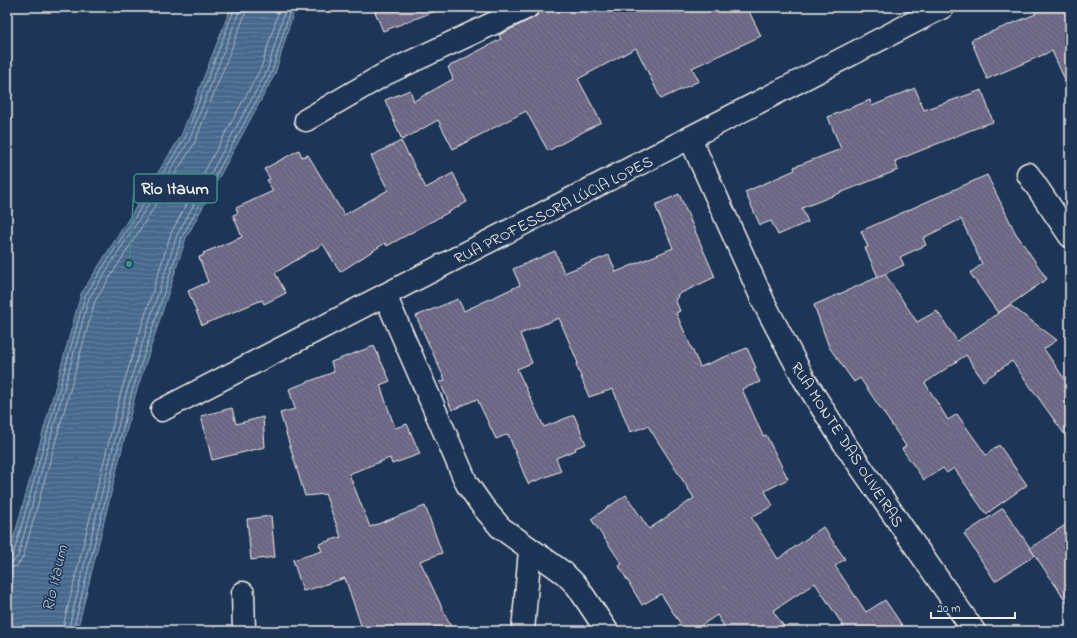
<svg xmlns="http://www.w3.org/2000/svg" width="1077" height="638" viewBox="0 0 1077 638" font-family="'Indie Flower',sans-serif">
<defs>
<pattern id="water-rules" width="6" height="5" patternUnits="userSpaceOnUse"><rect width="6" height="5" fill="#46688d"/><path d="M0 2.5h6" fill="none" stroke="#617e9d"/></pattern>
<pattern id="building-back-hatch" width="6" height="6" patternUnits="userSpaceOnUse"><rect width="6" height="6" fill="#6b6683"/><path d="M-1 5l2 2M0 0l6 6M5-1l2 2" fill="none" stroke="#817c95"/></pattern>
</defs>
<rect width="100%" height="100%" fill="#1d3557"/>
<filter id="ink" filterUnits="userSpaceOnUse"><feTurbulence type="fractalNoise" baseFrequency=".025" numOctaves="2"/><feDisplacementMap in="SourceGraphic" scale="8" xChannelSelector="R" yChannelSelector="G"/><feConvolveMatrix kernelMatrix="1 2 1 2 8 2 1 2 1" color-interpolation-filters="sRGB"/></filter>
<g filter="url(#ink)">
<path fill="url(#water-rules)" stroke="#8c9fb1" d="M231,7H295L275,74L186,238L135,396L77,631H7V559L18,523L81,294L181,136Z"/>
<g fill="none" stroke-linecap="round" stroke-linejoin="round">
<g stroke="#aebac4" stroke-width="1">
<path d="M7,558L10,557L13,555L22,524L85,296L185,138L235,7"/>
<path d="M7,563L14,561L18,556L89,298L189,141L239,12L240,7"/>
<path d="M7,569L17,566L23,557L95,301L194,144L245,14L246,7"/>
<path d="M62,631L121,392L171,233L261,68L280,7"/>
<path d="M68,631L126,394L177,235L267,71L286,7"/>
<path d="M73,631L131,395L182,237L272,72L291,7"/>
</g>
</g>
<g fill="url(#building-back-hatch)" stroke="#f4f1e8">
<path d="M373,7H441V9L383,31Z"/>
<path d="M548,7H747L761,36L692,68L699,81L661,99L636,48L578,79L601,122L548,151L526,111L453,149L438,120L402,140L385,100L410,90L414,101L453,79L448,67L501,39L499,35L533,18L538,14L539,11Z"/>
<path d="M1033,7H1070V91L1052,51L987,79L971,40L1036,14Z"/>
<path d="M915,88L924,110L982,90L993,122L981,126L895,161L898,170L802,208L808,222L778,235L771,221L760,225L745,192L795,170L794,167L841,149L828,117L870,100L872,106Z"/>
<path d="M401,141L426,188L453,173L467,202L387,246L385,243L340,272L323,244L275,273L286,293L264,304L262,300L202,325L188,291L208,282L199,257L204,255L203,253L242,237L233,215L238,213L236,208L273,191L267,180L270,179L264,169L299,150L302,157L308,155L344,215L388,190L371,156Z"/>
<path d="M987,175L1015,232L1047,279L998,313L970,273L982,264L961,219L923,238L926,245L900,257L904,265L878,277L865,248L868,247L861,231Z"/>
<path d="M679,194L715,277L677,295L678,298L675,299L680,311L676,313L700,367L747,348L756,368L754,369L760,382L742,389L763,436L766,435L788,479L765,491L773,506L751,517L778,559L823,527L845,559L835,566L866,612L885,600L906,631H838L844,627L815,583L773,611L787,631H727L717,615L693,631H685L661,594L642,605L619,566L622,564L591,519L626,495L649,529L694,498L648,426L630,432L613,389L589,397L576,364L578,363L559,318L520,334L532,363L517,369L544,427L574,415L586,444L575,448L576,450L556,458L561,471L528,484L508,434L496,439L477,399L452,410L440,382L445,380L416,316L458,299L464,311L520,285L513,269L555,251L564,273L609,255L616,272L673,248L655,205Z"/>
<path d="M885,274L917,322L937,311L957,341L1010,305L1057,340L1044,349L1070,387V442L1012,361L983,381L966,355L925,383L948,420L957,414L986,455L999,445L1027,485L986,514L954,468L947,473L943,468L924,480L902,449L906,446L860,378L854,382L829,347L814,305Z"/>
<path d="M374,346L390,381L380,385L395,428L407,424L420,454L392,464L390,458L349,474L370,527L425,506L442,553L420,561L453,631H363L345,578L311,589L303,591L293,560L322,551L319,544L341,537L325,494L305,496L280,413L295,409L289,389L334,372L331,362Z"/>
<path d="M232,408L236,424L263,417L265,447L212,460L201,416Z"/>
<path d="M1003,508L1035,555L995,581L964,534Z"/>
<path d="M271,516L275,557L251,560L247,519Z"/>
<path d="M1070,522V607L1030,548Z"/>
</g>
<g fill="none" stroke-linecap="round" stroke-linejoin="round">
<g stroke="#f4f1e8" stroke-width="25">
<g id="minor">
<path d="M306,120L385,74L528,7"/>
<path d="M690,138L765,305L804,379L844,443L974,631"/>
<path d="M1028,174L1070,236"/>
<path d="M385,295L467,484L483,507L501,528L564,573L577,586L607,631"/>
<path d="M162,410L943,7"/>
<path d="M243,593L244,631"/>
<path d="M523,631L530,550"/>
</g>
</g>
<use href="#minor" stroke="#1d3557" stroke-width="22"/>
</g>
</g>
<g text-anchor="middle" stroke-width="3" stroke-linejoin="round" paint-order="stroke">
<g font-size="16" fill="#f4f1e8" stroke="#1d3557">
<text transform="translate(553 209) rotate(-27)" y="6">RUA PROFESSORA LÚCIA LOPES</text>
<text transform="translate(848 444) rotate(57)" y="6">RUA MONTE DAS OLIVEIRAS</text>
</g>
<g font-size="17" font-style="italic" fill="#b7c1c8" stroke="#1d3557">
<text transform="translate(54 578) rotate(-77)" y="6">Rio Itaum</text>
</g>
</g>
<path fill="none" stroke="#3d8f86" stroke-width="1.5" d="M129 264L134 189"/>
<circle fill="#3d8f86" stroke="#1d3557" stroke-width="1.5" cx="129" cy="264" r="4"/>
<rect fill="#1d3557" stroke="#3d8f86" stroke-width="1.5" x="134" y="174" width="83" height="29" rx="4"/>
<g font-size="17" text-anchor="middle" font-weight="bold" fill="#f4f1e8">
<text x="175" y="194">Rio Itaum</text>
</g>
<rect width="1077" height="638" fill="none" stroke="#1d3557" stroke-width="24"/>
<rect x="12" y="12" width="1053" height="614" fill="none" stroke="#f4f1e8" stroke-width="1.5" filter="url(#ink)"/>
<path d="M931 612v6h84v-6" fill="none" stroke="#f4f1e8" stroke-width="2"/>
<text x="937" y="612" font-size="12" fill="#f4f1e8" stroke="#1d3557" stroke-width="3" paint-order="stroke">20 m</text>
</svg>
